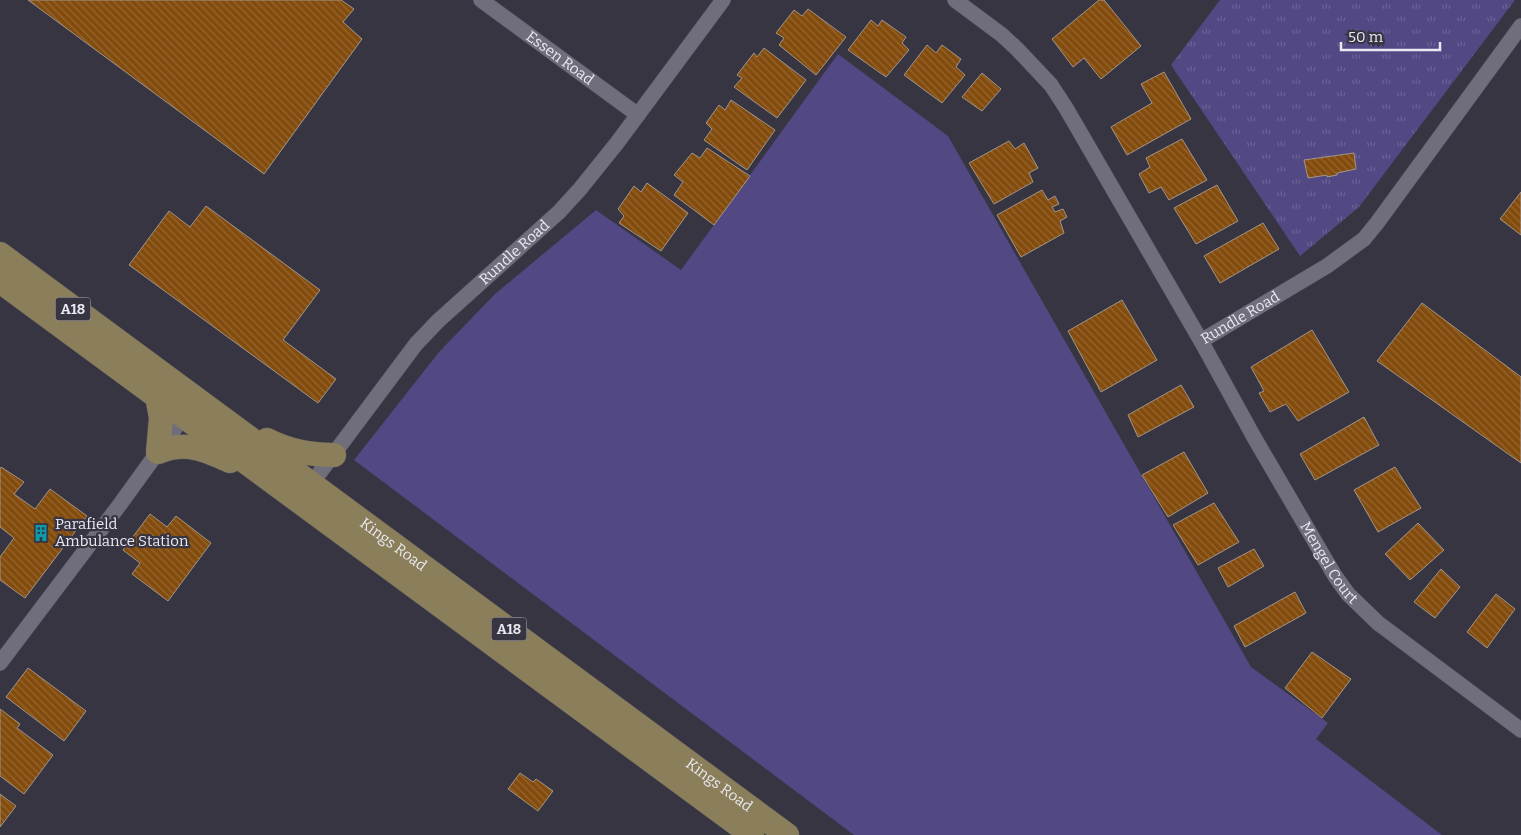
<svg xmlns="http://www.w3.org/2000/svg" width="1521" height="835" viewBox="0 0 1521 835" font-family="Bitter,serif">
<defs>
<pattern id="park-tufts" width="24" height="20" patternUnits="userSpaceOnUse" patternTransform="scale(1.25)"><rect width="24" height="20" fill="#524883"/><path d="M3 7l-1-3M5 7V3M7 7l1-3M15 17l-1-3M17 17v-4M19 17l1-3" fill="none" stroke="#6b6295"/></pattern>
<pattern id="building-back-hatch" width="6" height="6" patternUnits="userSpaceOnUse" patternTransform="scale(1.25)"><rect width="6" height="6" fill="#834c0d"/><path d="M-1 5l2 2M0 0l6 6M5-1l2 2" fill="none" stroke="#956631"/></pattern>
</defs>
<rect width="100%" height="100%" fill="#363541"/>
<path fill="#524883" d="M838,54L948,136L1251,667L1328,723L1316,739L1442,835H854L354,460L439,352L495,294L596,210L681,270Z"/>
<path fill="url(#park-tufts)" d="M1220,0H1515L1359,207L1300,256L1171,65Z"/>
<g fill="url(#building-back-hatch)" stroke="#a2958b">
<path d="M28,0H341L354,9L343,22L362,39L264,174Z"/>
<path d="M1099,0H1104L1141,46L1101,79L1084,58L1073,67L1052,39Z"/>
<path d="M808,9L846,37L816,75L779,45L784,38L776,33L794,10L802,16Z"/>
<path d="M871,20L878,26L882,20L906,37L902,43L909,50L886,77L848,50Z"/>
<path d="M927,45L936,53L942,45L961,59L956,67L965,75L942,103L904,75Z"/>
<path d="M764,48L806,80L777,118L734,87L742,78L737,75L754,53L757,57Z"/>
<path d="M1164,72L1191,119L1127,155L1111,127L1152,103L1141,84Z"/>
<path d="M982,73L1001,89L982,111L962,97Z"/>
<path d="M731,100L775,130L747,170L704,140L712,129L706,123L719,105L725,110Z"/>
<path d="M1182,139L1207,180L1169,200L1161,187L1149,193L1139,174L1150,167L1146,158Z"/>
<path d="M1009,141L1015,149L1024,143L1038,168L1029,173L1033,182L994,204L969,163Z"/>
<path d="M707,148L750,176L714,225L674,195L683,182L674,175L692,153L700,158Z"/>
<path d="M1354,153L1356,169L1337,173V175L1327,177V175L1308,178L1304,160Z"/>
<path d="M647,183L688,213L661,251L619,223L624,216L618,209L634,186L641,192Z"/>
<path d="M1217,185L1238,221L1196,244L1174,208Z"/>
<path d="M1042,190L1048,200L1055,196L1059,204L1052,207L1055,212L1063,209L1067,217L1060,221L1064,233L1021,257L997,215Z"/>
<path d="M1521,192V235L1500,219Z"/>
<path d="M206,206L320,290L283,340L336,379L318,403L129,265L169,211L190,227Z"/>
<path d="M1263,223L1279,249L1220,283L1204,256Z"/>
<path d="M1122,300L1157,360L1101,392L1068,331Z"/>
<path d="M1422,303L1521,377V463L1377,361Z"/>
<path d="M1312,330L1349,392L1298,421L1286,404L1270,412L1259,393L1264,391L1251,367Z"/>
<path d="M1181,385L1194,407L1138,437L1128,415Z"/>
<path d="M1364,417L1379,445L1315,480L1300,454Z"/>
<path d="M1184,452L1208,493L1168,517L1142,475Z"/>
<path d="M1,467L24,482L14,494L35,509L50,489L87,516L25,598L0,580V557L14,538L0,527V469Z"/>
<path d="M1395,467L1421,508L1378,532L1354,490Z"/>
<path d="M1214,503L1239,542L1198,565L1173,525Z"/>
<path d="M150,514L167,527L176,516L211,543L168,601L132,574L140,563L123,550Z"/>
<path d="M1418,523L1444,550L1410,580L1385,554Z"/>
<path d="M1254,549L1264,566L1228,587L1218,568Z"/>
<path d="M1441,569L1460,587L1435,618L1414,602Z"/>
<path d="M1295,592L1306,613L1245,647L1234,626Z"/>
<path d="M1496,594L1515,609L1487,648L1467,632Z"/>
<path d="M1312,652L1351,679L1322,718L1285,688Z"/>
<path d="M28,668L86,711L64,741L6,697Z"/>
<path d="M0,709L20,724L17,728L53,755L24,794L0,776Z"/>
<path d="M520,773L533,782L536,779L553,791L538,811L508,789Z"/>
<path d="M0,794L16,806L0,827Z"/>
</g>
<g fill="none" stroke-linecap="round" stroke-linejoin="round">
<g stroke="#53525c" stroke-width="16">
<g id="minor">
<path id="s1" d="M481,0L638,115"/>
<path id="s2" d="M955,0L1002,35L1017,49L1051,85L1066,108L1201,341L1327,266L1364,239L1377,223L1521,26"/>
<path id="s3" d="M1201,341L1255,439L1335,576L1348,594L1378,623L1521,730"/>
<path id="s4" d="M306,491L416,344L438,321L559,212L580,189L617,143L723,0"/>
<path d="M0,663L118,507L189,409"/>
</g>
</g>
<g stroke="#53525c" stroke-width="25">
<g id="primary">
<path id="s5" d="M0,254L787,835"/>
<path d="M0,281L752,835"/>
<path d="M157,396L161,418L158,452C186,441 204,449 230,461"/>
<path d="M267,440C288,451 309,455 334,455"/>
</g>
</g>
<use href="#minor" stroke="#706e7c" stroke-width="15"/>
<use href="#primary" stroke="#8b7e5a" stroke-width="24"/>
</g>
<defs>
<g id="building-bare" transform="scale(1.35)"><path d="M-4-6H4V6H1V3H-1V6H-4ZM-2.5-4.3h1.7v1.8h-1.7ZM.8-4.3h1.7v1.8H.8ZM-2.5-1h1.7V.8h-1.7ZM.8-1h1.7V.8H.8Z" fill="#0f9aa8" stroke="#363541" stroke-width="2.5" paint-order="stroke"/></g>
</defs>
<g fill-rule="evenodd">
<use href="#building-bare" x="41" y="533"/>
</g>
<g text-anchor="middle" stroke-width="4.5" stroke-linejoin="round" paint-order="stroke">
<g fill="#363541" stroke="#b3b3bc" stroke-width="1">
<rect x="55.5" y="297.5" width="35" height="23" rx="4"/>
<rect x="491.5" y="617.5" width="35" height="23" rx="4"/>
</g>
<g font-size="14" font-weight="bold" fill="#e9e9f1">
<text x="73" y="314">A18</text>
<text x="509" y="634">A18</text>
</g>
<g font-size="15" fill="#e9e9f1" stroke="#363541">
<text dy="5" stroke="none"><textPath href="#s1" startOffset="98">Essen Road</textPath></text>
<text dy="5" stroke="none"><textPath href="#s4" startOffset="318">Rundle Road</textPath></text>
<text dy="5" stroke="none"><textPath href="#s2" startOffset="471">Rundle Road</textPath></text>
<text dy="5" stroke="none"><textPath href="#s5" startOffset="489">Kings Road</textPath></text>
<text dy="5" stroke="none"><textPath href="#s3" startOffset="256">Mengel Court</textPath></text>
<text dy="5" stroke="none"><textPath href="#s5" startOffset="894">Kings Road</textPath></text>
</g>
<g font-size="15" fill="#e9e9f1" stroke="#363541" text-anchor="start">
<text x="55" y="529">Parafield<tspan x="55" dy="17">Ambulance Station</tspan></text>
</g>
</g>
<path d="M1341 42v8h99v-8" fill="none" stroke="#e9e9f1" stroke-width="2.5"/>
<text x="1348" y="42" font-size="15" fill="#e9e9f1" stroke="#363541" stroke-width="4" paint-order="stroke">50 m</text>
</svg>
